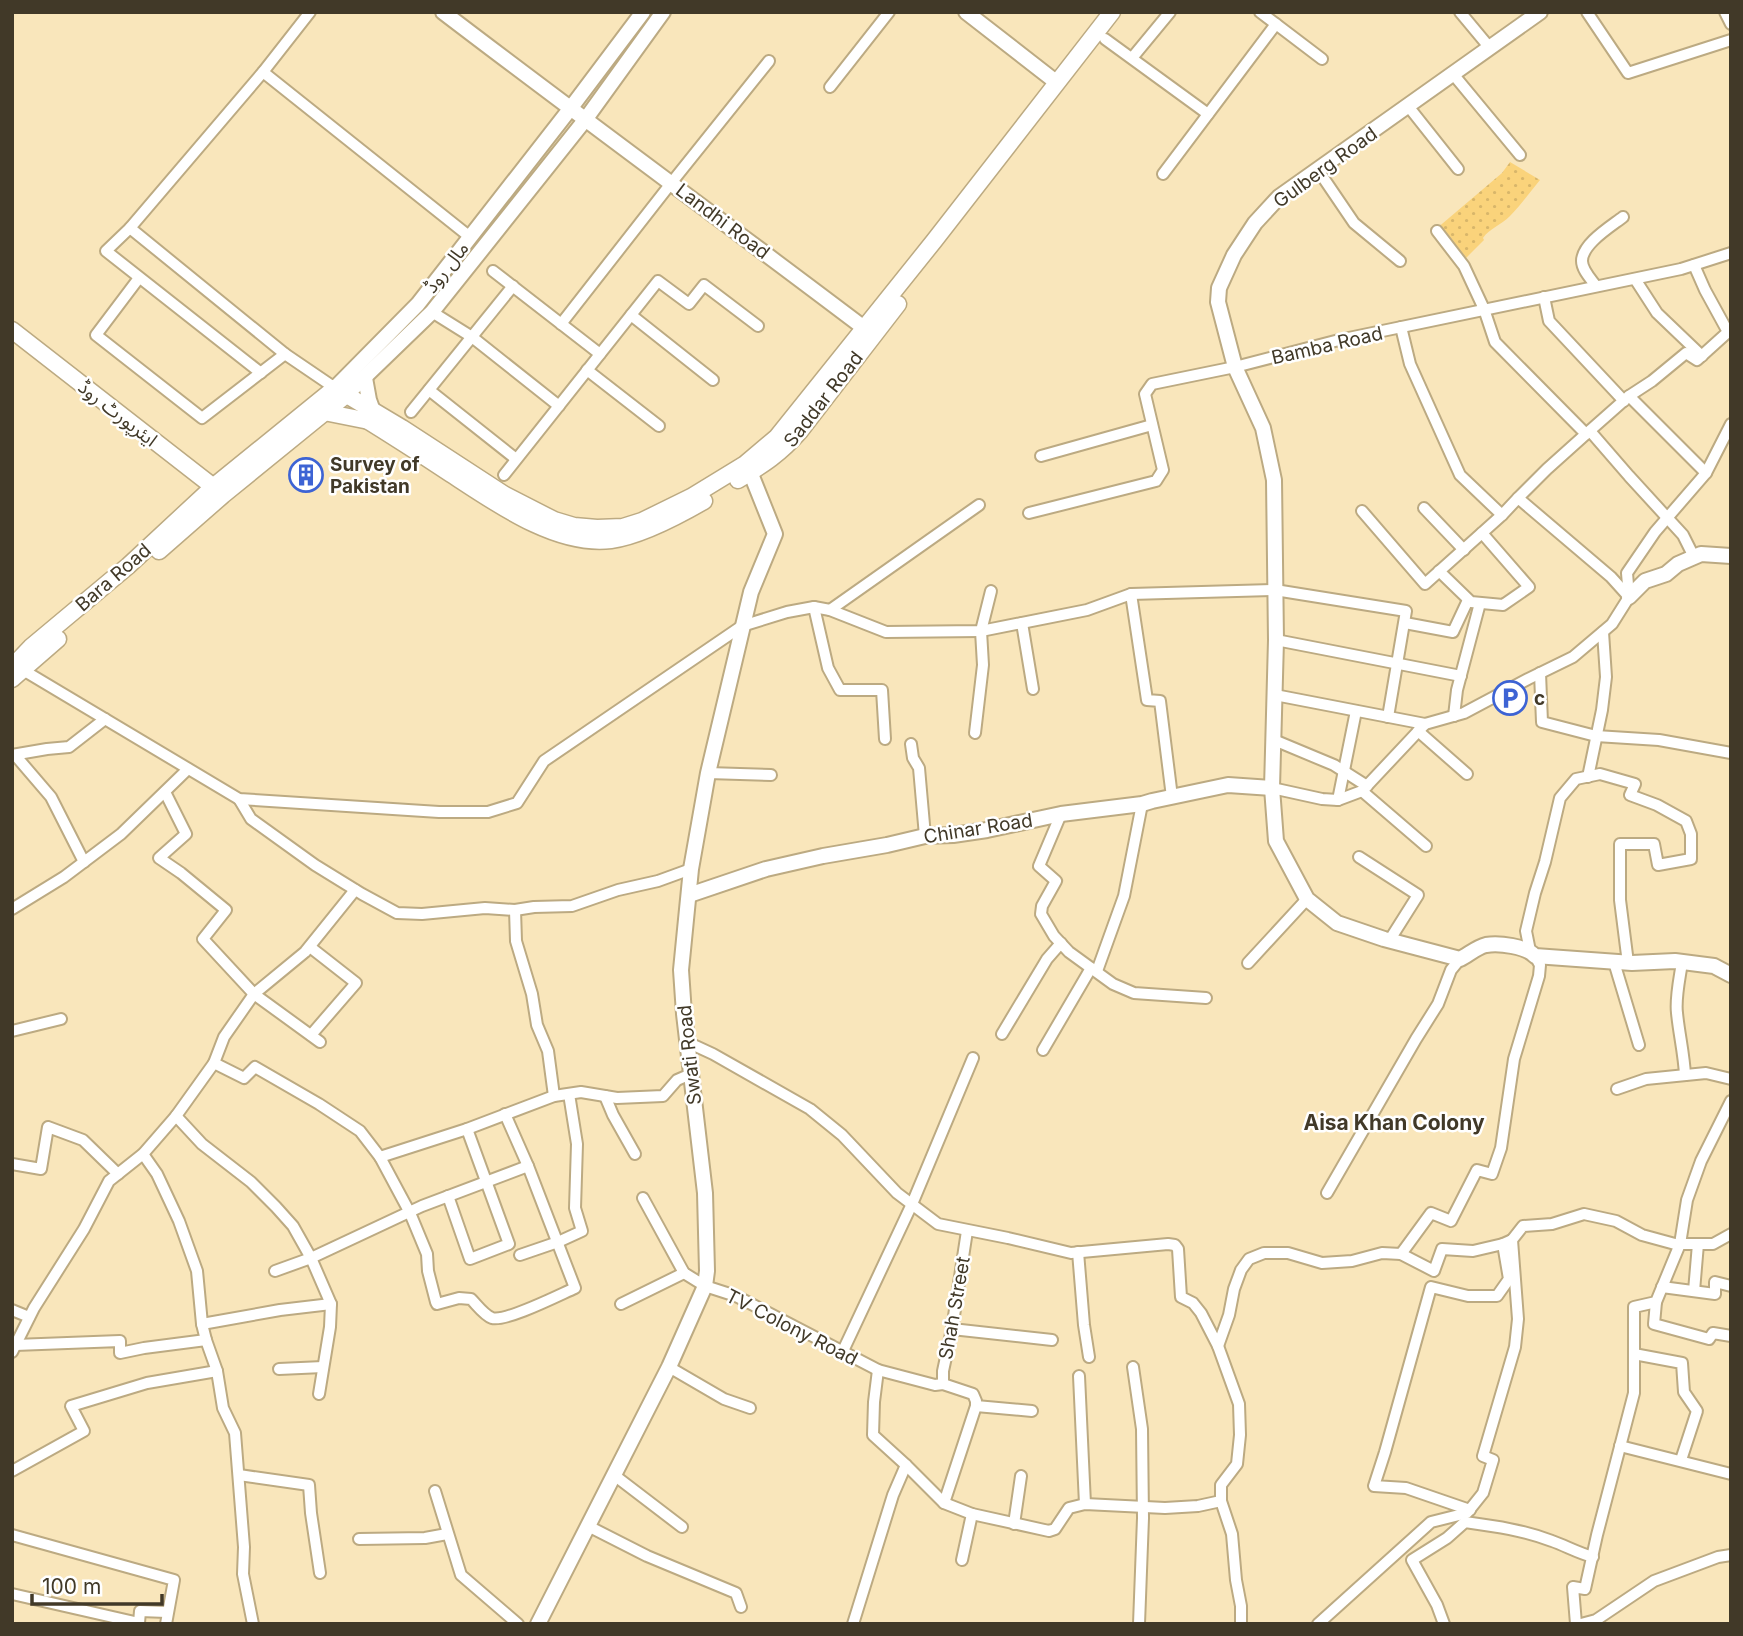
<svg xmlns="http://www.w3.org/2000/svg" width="1743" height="1636" viewBox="0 0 1743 1636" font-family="Inter,'Noto Sans Arabic',sans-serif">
<defs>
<pattern id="grass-dots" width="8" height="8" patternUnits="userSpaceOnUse" patternTransform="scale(1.75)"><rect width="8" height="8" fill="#fad37b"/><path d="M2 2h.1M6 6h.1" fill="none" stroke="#d8b66a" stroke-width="1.8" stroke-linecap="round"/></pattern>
</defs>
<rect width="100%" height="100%" fill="#f9e6bb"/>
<path fill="url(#grass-dots)" d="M1510,162L1540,180C1530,192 1521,205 1510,216C1501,225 1489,229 1483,238L1484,240L1464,260L1436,229L1502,173Z"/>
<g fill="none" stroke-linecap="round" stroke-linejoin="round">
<g stroke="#bcaa82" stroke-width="14">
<g id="street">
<path d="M310,12L263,72L130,228L285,354L335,388"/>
<path d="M1260,12L1322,59"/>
<path d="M1460,12L1490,48"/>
<path d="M1587,12L1628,73L1731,40"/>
<path d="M1725,12L1731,24"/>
<path d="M1105,39L1208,114"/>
<path d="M1132,58L1170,12"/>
<path d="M263,72L470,237"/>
<path d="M1453,74L1520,155"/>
<path d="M830,87L889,12"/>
<path d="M1408,106L1458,169"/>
<path d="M1318,170L1354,223L1400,261"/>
<path d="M1163,174L1276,24"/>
<path d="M130,228L106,251L261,373"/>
<path d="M1437,231L1464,266L1484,309L1495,342L1586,434L1547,469L1518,498"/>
<path d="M493,271L600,354"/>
<path d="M139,278L96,335L202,418L285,354"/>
<path d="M1635,279L1657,313L1702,356"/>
<path d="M1596,286C1591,279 1582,270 1582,261C1582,244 1610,227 1623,217"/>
<path d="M1544,297L1549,321L1624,401"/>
<path d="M432,312L472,337L559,406"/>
<path d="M631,315L713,380"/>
<path d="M561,324L672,182L769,61"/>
<path d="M1401,327L1410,364L1460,475L1502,515"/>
<path d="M587,370L659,426"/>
<path d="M429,390L516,459"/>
<path d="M1629,396L1706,473"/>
<path d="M411,412L513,286"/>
<path d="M1590,431L1629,476L1683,535L1694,557"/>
<path d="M1586,434L1629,396L1652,381L1686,353L1697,360L1728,332L1705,290L1694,265"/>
<path d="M1041,456L1152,425"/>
<path d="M504,475L658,281L689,304L704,285L758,326"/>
<path d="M1424,508L1464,550"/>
<path d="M1029,513L1156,481L1163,470L1145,394L1152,384L1235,367L1339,340L1681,269L1731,253"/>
<path d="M1439,571L1471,602L1503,605L1529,587L1482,533"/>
<path d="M1131,594L1147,700L1160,701L1172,797"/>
<path d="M1629,597L1627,573L1655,532L1706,473L1731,424"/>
<path d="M814,607L828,668L840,690H882L885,739"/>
<path d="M830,610L979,505"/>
<path d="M1022,623L1033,689"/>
<path d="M1405,623L1453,632L1468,600"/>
<path d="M1276,640L1461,676"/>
<path d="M23,670L239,799L439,812H488L517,803L544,761L742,626L787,612L814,607L830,610L886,632L981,631L1087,610L1131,594L1275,590L1406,611L1388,717"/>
<path d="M1540,673L1542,722L1596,736L1659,740L1731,753"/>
<path d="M1275,695L1425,724L1464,713L1528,679L1573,657L1612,624L1629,597L1611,577L1518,498L1502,515L1425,584L1362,511"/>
<path d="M1454,716L1457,690L1480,603"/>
<path d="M1418,731L1467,774"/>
<path d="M975,733L983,665L981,631L991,591"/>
<path d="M1274,740L1334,765L1367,786"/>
<path d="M911,744L913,758L919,768L925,836"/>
<path d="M12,755L47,749L69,747L105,719"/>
<path d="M15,755L51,797L84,862"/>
<path d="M708,773L771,775"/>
<path d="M1588,777L1602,710L1606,677L1603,632"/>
<path d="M1272,788L1322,799L1338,800L1362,791L1425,724"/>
<path d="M1362,791L1426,846"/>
<path d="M165,792L186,834L159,858L181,873L226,910L203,939L254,994L320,1042"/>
<path d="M239,799L251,819L315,865L362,894L397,913L422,914L485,908L515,910L534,907L572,906L618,890L658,881L691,869"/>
<path d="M1338,800L1356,711"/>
<path d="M1061,814L1039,866L1056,881L1042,906L1041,914L1054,936L1069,952L1113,984L1134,993L1206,998"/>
<path d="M1359,857L1418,895L1389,941"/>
<path d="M12,909L64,877L121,834L188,769"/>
<path d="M515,910L516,941L532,994L537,1025L548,1051L554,1096"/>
<path d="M310,947L356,983L311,1035"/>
<path d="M1530,951L1526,931L1535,893L1545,862L1560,798L1576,779L1600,774L1635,784L1630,795L1657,805L1686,821L1691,834V859L1658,865L1654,844H1620V900L1628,963"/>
<path d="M1614,962L1639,1045"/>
<path d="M1682,962C1680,977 1675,998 1677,1013C1679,1034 1684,1054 1685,1075"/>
<path d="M1248,963L1307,899"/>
<path d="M1097,971L1124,896L1142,804"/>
<path d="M12,1031L61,1019"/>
<path d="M1002,1034L1047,959L1061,943"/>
<path d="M687,1042L713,1054L810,1109L842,1135L897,1193L938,1224L1008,1238L1071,1253L1168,1244L1175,1245L1178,1249L1181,1297L1193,1303L1201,1313L1218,1346L1239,1404L1240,1435L1237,1464L1221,1485V1501L1232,1534L1236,1580L1241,1606V1624"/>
<path d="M1043,1050L1091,968"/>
<path d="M214,1063L244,1078L255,1067L319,1104L360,1131L380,1157L410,1213L427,1254L428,1271L436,1302L437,1304L459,1298L471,1299C477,1305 484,1315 492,1318C506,1322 559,1295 575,1288L528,1166L505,1114"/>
<path d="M1617,1089L1646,1079L1706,1073L1731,1079"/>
<path d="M605,1096L613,1115L635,1154"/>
<path d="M176,1116L202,1144L251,1182L276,1207L293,1226L311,1258L331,1304L330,1327L319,1394"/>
<path d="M143,1154L157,1174L179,1221L197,1271L202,1324L206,1340L217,1371L223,1408L235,1433L244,1547L243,1574L253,1624"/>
<path d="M380,1157L467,1129L554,1096L581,1092L617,1098L663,1096L677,1080L691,1074"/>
<path d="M12,1164L41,1169L48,1127L83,1140L118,1174"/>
<path d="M1327,1193L1416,1039L1438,1004L1451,970L1460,959"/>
<path d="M448,1196L470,1259L509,1244L467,1129"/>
<path d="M643,1198L684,1273L705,1286L736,1296L878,1370L935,1385L943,1384L973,1394L976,1401V1406L944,1503"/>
<path d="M1078,1252L1084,1325L1089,1357"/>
<path d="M1401,1254L1434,1271L1442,1249L1473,1251L1503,1244"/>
<path d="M520,1255L558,1242L582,1231L575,1208L577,1144L569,1094"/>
<path d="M275,1271L311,1258L422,1206L528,1166"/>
<path d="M1662,1287L1715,1294V1282L1731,1286"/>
<path d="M1694,1291L1698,1244"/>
<path d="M1656,1302L1654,1324L1709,1339L1713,1333L1731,1336"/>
<path d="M621,1304L684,1273"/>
<path d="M12,1310L29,1317"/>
<path d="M202,1324L280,1310L331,1304"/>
<path d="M952,1329L1052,1340"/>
<path d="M12,1343L15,1345L120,1341V1353L144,1348L206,1340"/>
<path d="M1218,1346L1229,1315L1234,1289L1241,1270L1249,1259L1264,1253H1288L1322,1263L1352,1261L1382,1253L1401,1254L1431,1213L1451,1221L1477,1170L1492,1174L1501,1148L1514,1059L1539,976L1540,965L1535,956"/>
<path d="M12,1352L34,1308L84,1229L109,1181L143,1154L176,1116L214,1063L224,1037L254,994L305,952L355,890"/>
<path d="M842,1353L912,1204L973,1058"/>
<path d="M1634,1354L1682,1363L1684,1392L1697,1411L1681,1460"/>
<path d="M669,1367L724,1399L750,1408"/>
<path d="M1133,1367L1142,1429L1143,1518L1139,1624"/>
<path d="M279,1369L323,1367"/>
<path d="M878,1370L874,1402L873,1435L906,1465L944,1503L972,1514L1049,1531L1055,1529L1069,1508L1085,1504L1165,1508L1198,1506L1221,1501"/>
<path d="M1079,1376L1085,1504"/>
<path d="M943,1384V1371L952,1329L967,1231"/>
<path d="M976,1406L1032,1411"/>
<path d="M1620,1446L1731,1474"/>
<path d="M12,1471L84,1431L71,1406L147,1383L217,1371"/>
<path d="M239,1475L309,1485L311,1513L320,1573"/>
<path d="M614,1475L682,1527"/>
<path d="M435,1491L461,1575L518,1624"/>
<path d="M1470,1510L1406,1488L1374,1486L1385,1452L1431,1287L1468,1296H1497L1509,1279L1503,1244L1512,1240"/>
<path d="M1014,1524L1021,1476"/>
<path d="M588,1526L647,1556L736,1593L741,1607"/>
<path d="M12,1535L174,1580L166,1624"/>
<path d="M359,1539L425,1538L447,1534"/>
<path d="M962,1560L972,1514"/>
<path d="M12,1594L139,1623L140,1611L167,1612"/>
<path d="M853,1624L893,1495L906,1465"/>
<path d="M1318,1624L1431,1522L1467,1513L1483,1493L1493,1460L1483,1456L1515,1347L1518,1319L1512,1240L1523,1226L1552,1224L1584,1214L1616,1221L1642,1235L1675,1244H1713L1731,1234"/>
<path d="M1444,1624L1437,1605L1412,1560L1447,1538L1465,1522C1494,1526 1524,1530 1552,1541C1566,1546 1578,1553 1593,1557"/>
<path d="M1576,1624L1573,1587L1585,1589L1597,1535L1634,1393V1307L1656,1302L1680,1244L1687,1200L1701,1161L1731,1101"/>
<path d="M1581,1624L1596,1620L1654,1581L1718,1557L1731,1555"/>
</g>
</g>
<g stroke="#bcaa82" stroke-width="18">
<g id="secondary">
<path d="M443,12C583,119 724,222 864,328"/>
<path d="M966,12L1056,82"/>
<path d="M1540,12L1279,197L1255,223L1234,255L1219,288L1218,302L1235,367L1263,428L1274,480L1276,640L1272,788L1276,841L1307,899L1337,923L1384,939L1460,959C1468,955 1477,947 1486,945C1499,943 1526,946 1535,956L1632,963L1675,961L1714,966L1731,975"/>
<path d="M365,378L369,400L373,411"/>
<path d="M335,388L418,304L570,109L643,12"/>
<path d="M346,395L432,312L585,120L663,12"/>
<path d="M1629,597L1645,581L1666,574L1678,564L1701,554L1731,556"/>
<path d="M689,895L766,869L823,856L887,845L925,836L953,835L987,830L1061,814L1142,804L1152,801L1228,785L1272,788"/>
<path d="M538,1624L669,1367L705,1286L707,1271L705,1193L684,1014L681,970L691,869L708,773L751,592L775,534L753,479L745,464"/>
</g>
</g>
<g stroke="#bcaa82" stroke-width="19">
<g id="primary">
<path d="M12,330L220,492"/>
<path d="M324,412L369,421"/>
<path d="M365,419C394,437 422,455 451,474C494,502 556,547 611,540C641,536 678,516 704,501"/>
<path d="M738,480C764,464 780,454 800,431L898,304"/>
<path d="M159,551L223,495L346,395"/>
<path d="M12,667L31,647L128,566L213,487L335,388L402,428L505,495L554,520L574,526L597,528L623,527L642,521L691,497L745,464L777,437L934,241L1112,12"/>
<path d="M12,679L58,639"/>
</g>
</g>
<use href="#street" stroke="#fff" stroke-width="10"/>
<use href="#secondary" stroke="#fff" stroke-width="14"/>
<use href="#primary" stroke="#fff" stroke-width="16"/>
</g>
<defs>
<g id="building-ring" transform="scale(1.75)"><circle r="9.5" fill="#fff" stroke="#3d63d4" stroke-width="1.5"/><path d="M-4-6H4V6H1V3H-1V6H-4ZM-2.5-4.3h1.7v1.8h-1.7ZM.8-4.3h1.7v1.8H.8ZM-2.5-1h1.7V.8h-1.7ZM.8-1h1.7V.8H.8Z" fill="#3d63d4"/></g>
<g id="parking-ring" transform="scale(1.75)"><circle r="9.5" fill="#fff" stroke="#3d63d4" stroke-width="1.5"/><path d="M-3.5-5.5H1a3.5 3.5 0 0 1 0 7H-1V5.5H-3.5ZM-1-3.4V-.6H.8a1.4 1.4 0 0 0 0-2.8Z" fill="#3d63d4"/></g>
</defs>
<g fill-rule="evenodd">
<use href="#building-ring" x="306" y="475"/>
<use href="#parking-ring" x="1510" y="698"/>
</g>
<g text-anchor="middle" stroke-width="5" stroke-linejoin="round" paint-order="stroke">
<g font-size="19" fill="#413928" stroke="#fff">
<text transform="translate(1325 167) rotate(-36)" y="7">Gulberg Road</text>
<text transform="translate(723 221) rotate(37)" y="7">Landhi Road</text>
<text transform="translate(446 267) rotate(-52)" y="7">مال روڈ</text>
<text transform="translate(1327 345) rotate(-13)" y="7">Bamba Road</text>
<text transform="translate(823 399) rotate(-52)" y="7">Saddar Road</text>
<text transform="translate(118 413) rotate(38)" y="7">ایئرپورٹ روڈ</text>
<text transform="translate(113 577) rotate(-41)" y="7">Bara Road</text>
<text transform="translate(978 828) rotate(-9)" y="7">Chinar Road</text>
<text transform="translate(689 1055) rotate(-96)" y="7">Swati Road</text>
<text transform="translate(954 1308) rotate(-80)" y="7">Shah Street</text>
<text transform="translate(792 1327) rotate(27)" y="7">TV Colony Road</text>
</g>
<g font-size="19" font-weight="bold" fill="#413928" stroke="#fff" text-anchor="start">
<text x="330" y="471">Survey of<tspan x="330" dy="22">Pakistan</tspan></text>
<text x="1534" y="705">c</text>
</g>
<g font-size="21" font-weight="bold" fill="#413928" stroke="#fff">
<text x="1394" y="1130">Aisa Khan Colony</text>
</g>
</g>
<rect width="1743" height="1636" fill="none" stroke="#413928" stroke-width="28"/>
<path d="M32 1594v10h130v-10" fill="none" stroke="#413928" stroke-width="3.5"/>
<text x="42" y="1594" font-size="21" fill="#413928" stroke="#ffffff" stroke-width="5" paint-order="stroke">100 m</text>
</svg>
